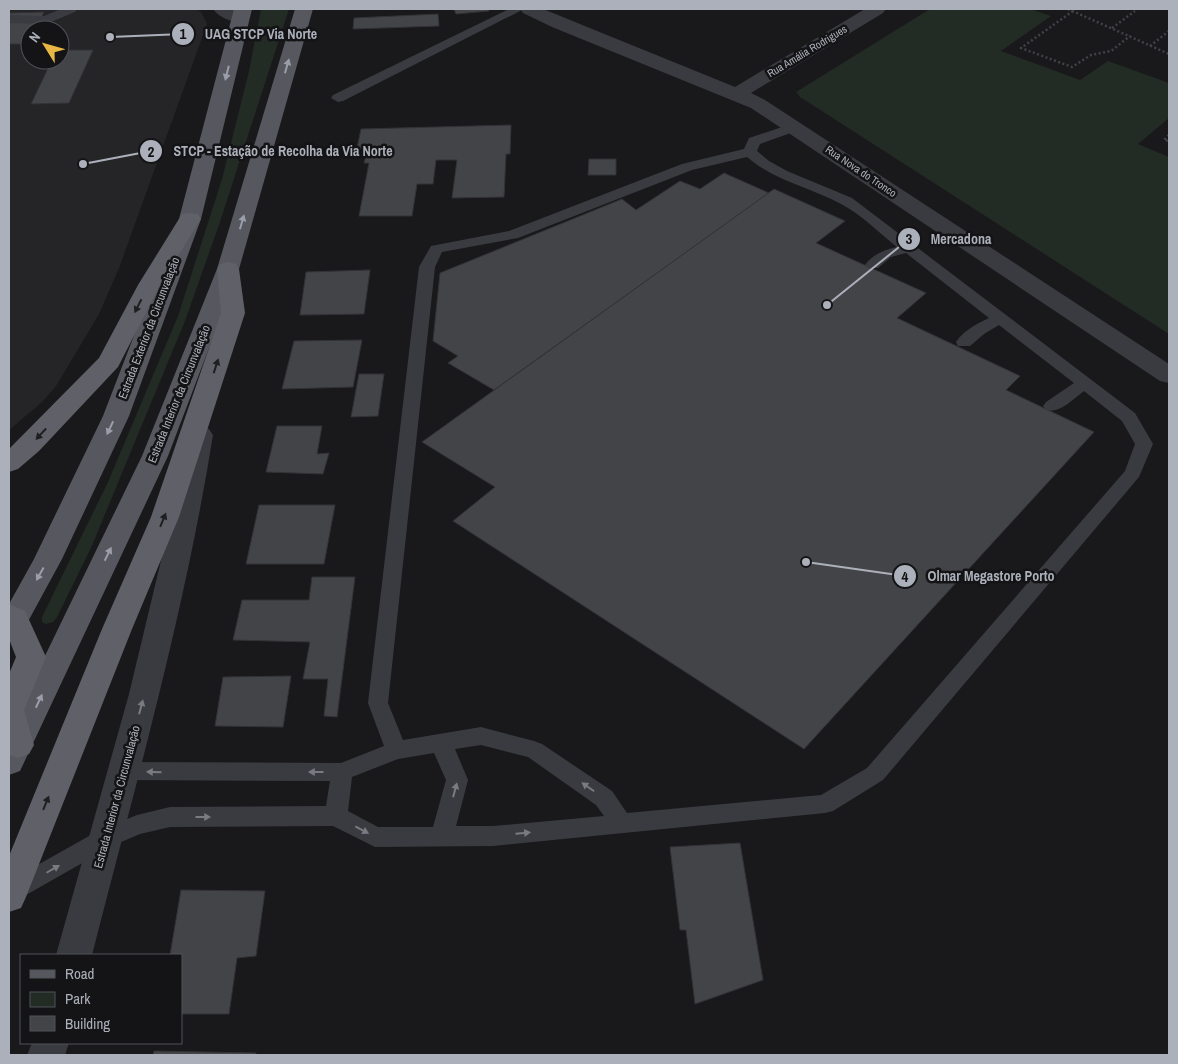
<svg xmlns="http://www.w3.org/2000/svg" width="1178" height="1064" viewBox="0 0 1178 1064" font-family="'Archivo Narrow',sans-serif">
<rect width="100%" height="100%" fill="#19191b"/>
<path fill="#252528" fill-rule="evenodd" d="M9,9H196L201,12L207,24L119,268L99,314L56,386L42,402L9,430ZM30,30H60V60H30Z"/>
<g fill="#232b25">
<path d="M261,9H289L220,222L185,321L91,548L57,617L53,622L46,624L42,622V617L108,482L178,316L222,179L249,71Z"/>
<path d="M930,9H1030L1051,16L1001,51L1080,80L1108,61L1169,83V118L1138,144L1169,157V334L800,97L796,92Z"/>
</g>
<g fill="#434448" stroke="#333337">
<path d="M454,9H488L489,11L456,14Z"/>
<path d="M44,12L35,30H30L28,44H9V13Z"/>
<path d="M438,14L439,26L353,29L354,18Z"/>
<path d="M60,50H93L69,103L31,104L52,60H60Z"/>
<path d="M511,125L510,154H506L504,197L452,198L457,160H436L433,184H417L412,216H359L369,163H364L367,153H356L361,129Z"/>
<path d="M589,159H616V175H588Z"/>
<path d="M724,173L769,193L494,390L448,363L458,356L433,341L440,273L622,199L636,210L680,181L700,189Z"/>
<path d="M774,189L845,221L816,243L926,293L897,318L1020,376L1006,390L1094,432L804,749L453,521L495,487L422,442Z"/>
<path d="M370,270L364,314L300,315L306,272Z"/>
<path d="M362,340L353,387L282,389L294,341Z"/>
<path d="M359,374H384L378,416L351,417Z"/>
<path d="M277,426H322L317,454L329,453L323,474L266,472Z"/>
<path d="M259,505H335L324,564H246Z"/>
<path d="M312,577H355L337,717L324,716L328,679H303L310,642L233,640L242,600H309Z"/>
<path d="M291,676L283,727L215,726L223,677Z"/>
<path d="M740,843L763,980L695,1004L686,930H680L670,847Z"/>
<path d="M181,890L265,891L256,956L237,958L229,1014H181V955H170Z"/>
<path d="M154,1051L256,1053V1055H153Z"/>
</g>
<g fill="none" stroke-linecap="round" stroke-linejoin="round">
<g stroke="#404247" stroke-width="2.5" stroke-dasharray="2 2.5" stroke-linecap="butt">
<path d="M1068,9L1169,54"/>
<path d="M1073,11L1021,48L1072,67L1091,55L1111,51L1130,36"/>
<path d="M1112,28L1135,11"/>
<path d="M1150,46L1169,31"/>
<path d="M1169,135L1164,140L1169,141"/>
</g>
<g fill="#3a3b40" fill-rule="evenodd">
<path d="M61,9H77L75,12L46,24L9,23V15L44,16Z"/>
<path d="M509,9H524L343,101L338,102L331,98L333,95Z"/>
<path d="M794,123L799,124L801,127L799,130L760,144L757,151L769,161L787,171L852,198L1135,413L1153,444L1139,477L883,780L833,811L825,813L493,846L375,847L333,826L170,827L140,834L114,845L19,899L9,902V881L98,831L137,815L170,807L326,806L330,781L124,780L116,777L113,771L116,765L124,762L341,763L384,746L368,703L419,267L431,246L509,231L682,164L744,149L749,138ZM747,157C775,181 810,187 841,204C861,214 879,233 897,247C884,250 873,254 865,265L868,268H878L891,257L906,253L989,318C977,324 964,330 956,342L958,346H970L984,334L999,325L1074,383L1046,402L1043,406L1046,410C1060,414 1073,399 1084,391L1122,421L1135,444L1125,471L867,768L821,795L627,813L612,791L542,744L534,741L481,727L403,740L388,703L435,267L442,252L518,238L692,170ZM481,745L528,757L596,805L604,816L493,826H456L468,780L455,749ZM434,753L446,780L433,827H378L348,811L352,777L398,759Z"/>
</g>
<g fill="#3a3b40" fill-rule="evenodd">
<path d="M213,9C225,8 241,7 249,18L246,22C236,24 219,18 213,9Z"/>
<path d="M520,9H543L735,87L865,9H886L883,13L751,93L765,100L1169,364V383L1160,381L751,108L552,27L523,13Z"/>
<path d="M200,426L209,429L213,435C185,611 136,783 92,955H56L129,694L177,494L187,435L191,429Z"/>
<path d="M32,1043H69L65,1055H27Z"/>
</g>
<g fill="#57585f" fill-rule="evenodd">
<path d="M234,9H252L201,219L129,416L62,559L19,638L9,641V604L34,559L103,416L179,219Z"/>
<path d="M295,9H313L239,269L168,456L20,771L9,775V730L142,456L217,269Z"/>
</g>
<g fill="#5f6068" fill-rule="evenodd">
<path d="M190,213L198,214L201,219L160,285L118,367L39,451L18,469L9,472V449L99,358L138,285L182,214Z"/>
<path d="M228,262L236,264L239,269L245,313L179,517L132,629L26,897L21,908L9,912V856L102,629L151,517L221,313L217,269L220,264Z"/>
<path d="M9,604L25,611L46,657L24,710L34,745L29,754L18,758L9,755V674L16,657L9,639Z"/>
</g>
</g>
<defs><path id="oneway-solid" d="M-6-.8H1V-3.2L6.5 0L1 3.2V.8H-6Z" transform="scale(1.25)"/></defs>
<g fill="#9b9ea8">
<use href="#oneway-solid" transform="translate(287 66) rotate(-74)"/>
<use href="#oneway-solid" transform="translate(227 73) rotate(104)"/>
<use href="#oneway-solid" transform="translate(242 222) rotate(-74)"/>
<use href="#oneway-solid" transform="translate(110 428) rotate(115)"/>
<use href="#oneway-solid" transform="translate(108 554) rotate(-64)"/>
<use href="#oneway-solid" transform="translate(40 574) rotate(119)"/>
<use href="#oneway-solid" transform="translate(39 701) rotate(-65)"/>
</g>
<g fill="#1f1f22">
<use href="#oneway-solid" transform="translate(138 306) rotate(117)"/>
<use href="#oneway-solid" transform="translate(216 366) rotate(-72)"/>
<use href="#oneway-solid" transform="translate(41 434) rotate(133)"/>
<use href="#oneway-solid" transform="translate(163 520) rotate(-68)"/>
<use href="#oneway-solid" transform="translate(46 803) rotate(-68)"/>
</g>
<g fill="#797b83">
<use href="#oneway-solid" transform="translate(141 707) rotate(-75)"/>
<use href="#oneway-solid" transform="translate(154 772) rotate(-179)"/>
<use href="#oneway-solid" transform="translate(316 772) rotate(180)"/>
<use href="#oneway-solid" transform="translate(588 787) rotate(-145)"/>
<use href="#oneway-solid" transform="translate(455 790) rotate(-75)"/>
<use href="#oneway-solid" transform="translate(203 817)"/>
<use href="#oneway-solid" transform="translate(362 830) rotate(28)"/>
<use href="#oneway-solid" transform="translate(523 833) rotate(-5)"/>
<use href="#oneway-solid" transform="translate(53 869) rotate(-30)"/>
</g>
<g text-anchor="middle" stroke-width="5" stroke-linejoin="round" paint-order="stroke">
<g font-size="11" fill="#acb0ba" stroke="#141416">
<text transform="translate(807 51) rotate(-31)" y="4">Rua Amália Rodrigues</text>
<text transform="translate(861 171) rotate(34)" y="4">Rua Nova do Tronco</text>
</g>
<g font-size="12" fill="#acb0ba" stroke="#141416">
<text transform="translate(149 328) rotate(-69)" y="4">Estrada Exterior da Circunvalação</text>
<text transform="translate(179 394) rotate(-68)" y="4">Estrada Interior da Circunvalação</text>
<text transform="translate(117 797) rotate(-75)" y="4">Estrada Interior da Circunvalação</text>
</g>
</g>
<path fill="none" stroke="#acb0ba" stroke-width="2" d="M110 37L183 34M83 164L151 151M827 305L909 239M806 562L905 576"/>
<g fill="#acb0ba" stroke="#141416" stroke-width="2">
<circle cx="110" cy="37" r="5"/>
<circle cx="83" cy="164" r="5"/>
<circle cx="827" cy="305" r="5"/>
<circle cx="806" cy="562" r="5"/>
<circle cx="183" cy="34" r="12"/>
<circle cx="151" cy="151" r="12"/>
<circle cx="909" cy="239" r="12"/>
<circle cx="905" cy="576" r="12"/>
</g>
<g font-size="15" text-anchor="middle" font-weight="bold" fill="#111">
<text x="183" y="39">1</text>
<text x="151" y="157">2</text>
<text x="909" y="244">3</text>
<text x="905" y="582">4</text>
</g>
<g font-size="14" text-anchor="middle" font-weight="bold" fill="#acb0ba" stroke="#141416" stroke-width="5" stroke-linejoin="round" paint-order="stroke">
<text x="261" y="39">UAG STCP Via Norte</text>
<text x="283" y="156">STCP - Estação de Recolha da Via Norte</text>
<text x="961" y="244">Mercadona</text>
<text x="991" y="581">Olmar Megastore Porto</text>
</g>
<rect width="1178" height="1064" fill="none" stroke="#acb0ba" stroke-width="20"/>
<rect x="20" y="954" width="162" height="90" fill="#141416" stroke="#515258"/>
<rect x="30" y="970" width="25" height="8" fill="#57585f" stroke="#515258"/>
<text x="65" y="979" font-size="15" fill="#acb0ba">Road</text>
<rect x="30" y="992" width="25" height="15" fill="#232b25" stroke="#515258"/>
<text x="65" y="1004" font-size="15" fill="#acb0ba">Park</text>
<rect x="30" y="1016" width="25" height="15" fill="#434448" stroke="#515258"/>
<text x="65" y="1029" font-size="15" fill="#acb0ba">Building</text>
<g transform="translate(45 45) rotate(307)"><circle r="24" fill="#141416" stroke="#515258"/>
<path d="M0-4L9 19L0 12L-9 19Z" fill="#e7b645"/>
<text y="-8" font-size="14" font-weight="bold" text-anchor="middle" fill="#acb0ba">N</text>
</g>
</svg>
